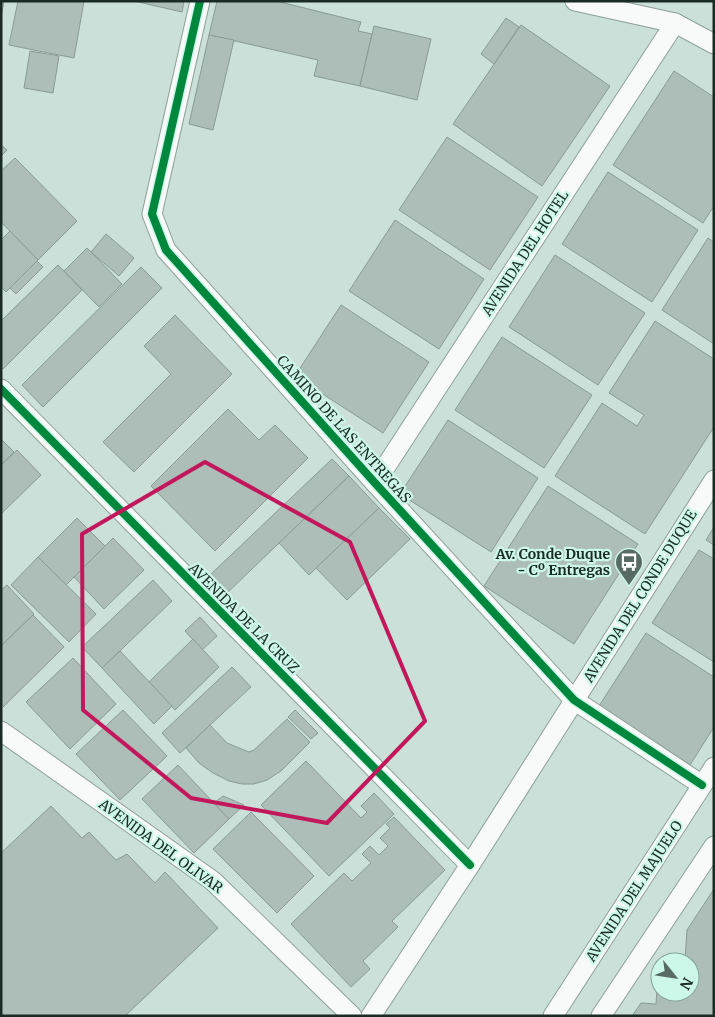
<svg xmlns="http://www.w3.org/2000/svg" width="715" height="1017" viewBox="0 0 715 1017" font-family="Merriweather,serif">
<rect width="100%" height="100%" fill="#cae0d8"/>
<g fill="#adbeb9" stroke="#899b95">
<path d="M1,1H4L1,18Z"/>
<path d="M18,1H84L74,58L9,45Z"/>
<path d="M134,1H184L182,12Z"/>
<path d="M217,1H276L361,22L358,31L372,34L360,86L314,76L318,60L209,35Z"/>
<path d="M506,18L519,27L494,64L481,54Z"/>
<path d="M521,25L610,86L542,186L453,124Z"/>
<path d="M374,26L431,39L417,100L360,86Z"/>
<path d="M209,35L234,40L213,130L189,124Z"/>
<path d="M30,51L59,56L53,93L24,88Z"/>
<path d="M674,71L714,97V206L703,223L613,165Z"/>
<path d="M447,137L538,197L490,270L399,210Z"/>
<path d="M1,145L7,150L1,156Z"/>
<path d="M15,158L77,221L38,260L1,222V171Z"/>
<path d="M608,172L698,230L652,302L562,244Z"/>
<path d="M395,220L484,279L439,349L349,291Z"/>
<path d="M10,231L38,260L6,292L1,287V240Z"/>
<path d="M106,234L134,258L119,276L91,252Z"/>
<path d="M708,238L714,242V344L662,310Z"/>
<path d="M87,248L122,284L99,307L64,271Z"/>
<path d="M555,255L645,313L598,385L509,327Z"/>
<path d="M37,261L43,267L16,294L10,288Z"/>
<path d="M58,265L82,290L3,369L1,367V321Z"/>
<path d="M141,267L162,288L43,407L22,385Z"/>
<path d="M341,305L429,362L383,433L295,376Z"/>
<path d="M175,315L232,374L134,472L103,442L171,374L144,346Z"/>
<path d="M655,321L714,359V427L645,534L555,476L602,403L637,426L644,415L609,393Z"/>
<path d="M502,337L592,395L544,468L455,410Z"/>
<path d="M228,409L259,440L275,425L308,458L215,551L151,486Z"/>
<path d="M448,420L538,478L491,552L400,494Z"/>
<path d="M1,439L14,452L1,465Z"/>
<path d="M17,450L41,475L1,514V465Z"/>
<path d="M332,459L349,476L227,593L210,575Z"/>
<path d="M349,476L379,508L309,575L279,543Z"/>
<path d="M548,486L638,544L574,644L484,586Z"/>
<path d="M379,508L410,539L347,600L316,568Z"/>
<path d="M77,518L105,546L66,585L38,557Z"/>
<path d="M714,527V545L706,540Z"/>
<path d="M113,538L144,570L104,609L74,577Z"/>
<path d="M699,550L714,559V662L652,623Z"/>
<path d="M38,557L96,614L69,642L11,585Z"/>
<path d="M153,580L172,601L102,668L82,647Z"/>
<path d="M7,585L34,614L1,646V590Z"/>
<path d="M33,615L64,647L1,709V646Z"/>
<path d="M200,617L217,636L202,650L185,631Z"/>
<path d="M646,633L714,677V727L690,765L599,706Z"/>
<path d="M193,639L219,667L175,710L149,682Z"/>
<path d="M120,651L172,706L154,724L102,668Z"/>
<path d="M73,658L116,704L70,749L26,702Z"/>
<path d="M232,667L251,687L180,753L162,733Z"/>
<path d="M123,710L167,756L120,800L76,754Z"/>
<path d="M295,710L318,733L311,739L288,717Z"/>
<path d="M287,719L310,742L281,771L267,780L254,784H242L229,781L213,773L199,763L186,748L210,725L227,743L249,752L254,750Z"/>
<path d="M306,761L361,818L367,812L361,806L374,793L394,814L329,876L261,805Z"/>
<path d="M178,765L229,819L194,853L142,799Z"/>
<path d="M223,796L244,805L229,819L214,803Z"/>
<path d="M51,806L82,838L89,832L116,860L127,854L155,883L165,872L218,928L125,1016H1V853Z"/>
<path d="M251,812L314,876L277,913L213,849Z"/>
<path d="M394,817L445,870L392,921L398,927L363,961L370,969L351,987L291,924L344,873L352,881L371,863L362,854L370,846L379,855L388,846L380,838L390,828L386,824Z"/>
<path d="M714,889V1016H632L641,1003L656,1004L658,975L660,972V992H690V962H667L669,958L685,959L687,930Z"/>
</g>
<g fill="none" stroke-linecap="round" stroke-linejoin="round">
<g stroke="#8ea099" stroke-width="21">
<g id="minor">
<path d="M200,1L152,214L166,250L375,483L574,700L702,785"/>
<path d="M575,1L675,23L714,44"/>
<path d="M1,389L470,865"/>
<path d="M375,483L675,23"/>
<path d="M1,731L213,881L352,1016"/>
<path d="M371,1016L470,865L714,480"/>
<path d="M553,1016L714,767"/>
<path d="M601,1016L714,846"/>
</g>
</g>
<use href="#minor" stroke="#f7faf9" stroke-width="19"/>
<g stroke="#cdf7e9" stroke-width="11">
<g id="cycleway">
<path d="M200,1L152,214L166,250L375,483L574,700L702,785"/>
<path d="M1,389L470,865"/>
</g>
</g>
<use href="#cycleway" stroke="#00873e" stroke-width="8"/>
</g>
<path fill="none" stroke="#c2185b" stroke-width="4" stroke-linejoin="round" d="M205,462L350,542L425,721L327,823L191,798L83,710L82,534Z"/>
<defs>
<g id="bus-pin" transform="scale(1.4375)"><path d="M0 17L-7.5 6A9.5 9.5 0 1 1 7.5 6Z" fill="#586a64" stroke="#cdf7e9"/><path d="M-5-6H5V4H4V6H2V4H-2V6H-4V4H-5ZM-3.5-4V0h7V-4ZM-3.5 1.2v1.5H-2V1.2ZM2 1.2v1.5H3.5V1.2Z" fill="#fff"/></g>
</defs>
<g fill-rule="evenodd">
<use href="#bus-pin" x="629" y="562"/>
</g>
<g text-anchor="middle" stroke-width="4.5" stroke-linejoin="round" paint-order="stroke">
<g font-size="14" fill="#1a2a25" stroke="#cdf7e9">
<text transform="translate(525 253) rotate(-57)" y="5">AVENIDA DEL HOTEL</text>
<text transform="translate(344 429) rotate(48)" y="5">CAMINO DE LAS ENTREGAS</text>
<text transform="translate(640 596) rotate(-58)" y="5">AVENIDA DEL CONDE DUQUE</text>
<text transform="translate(244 618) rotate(45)" y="5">AVENIDA DE LA CRUZ</text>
<text transform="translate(161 846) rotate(36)" y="5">AVENIDA DEL OLIVAR</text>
<text transform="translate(634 891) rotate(-57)" y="5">AVENIDA DEL MAJUELO</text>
</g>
<g font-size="14" font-weight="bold" fill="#1a2a25" stroke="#cdf7e9" text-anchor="end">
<text x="610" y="559">Av. Conde Duque<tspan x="610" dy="16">- Cº Entregas</tspan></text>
</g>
</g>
<rect width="715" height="1017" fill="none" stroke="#1a2a25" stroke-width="5"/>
<g transform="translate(675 977) rotate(120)"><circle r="24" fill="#cdf7e9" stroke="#85a59b"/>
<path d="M0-4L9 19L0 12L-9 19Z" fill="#586a64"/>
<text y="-8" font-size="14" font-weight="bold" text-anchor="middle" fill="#1a2a25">N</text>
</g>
</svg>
